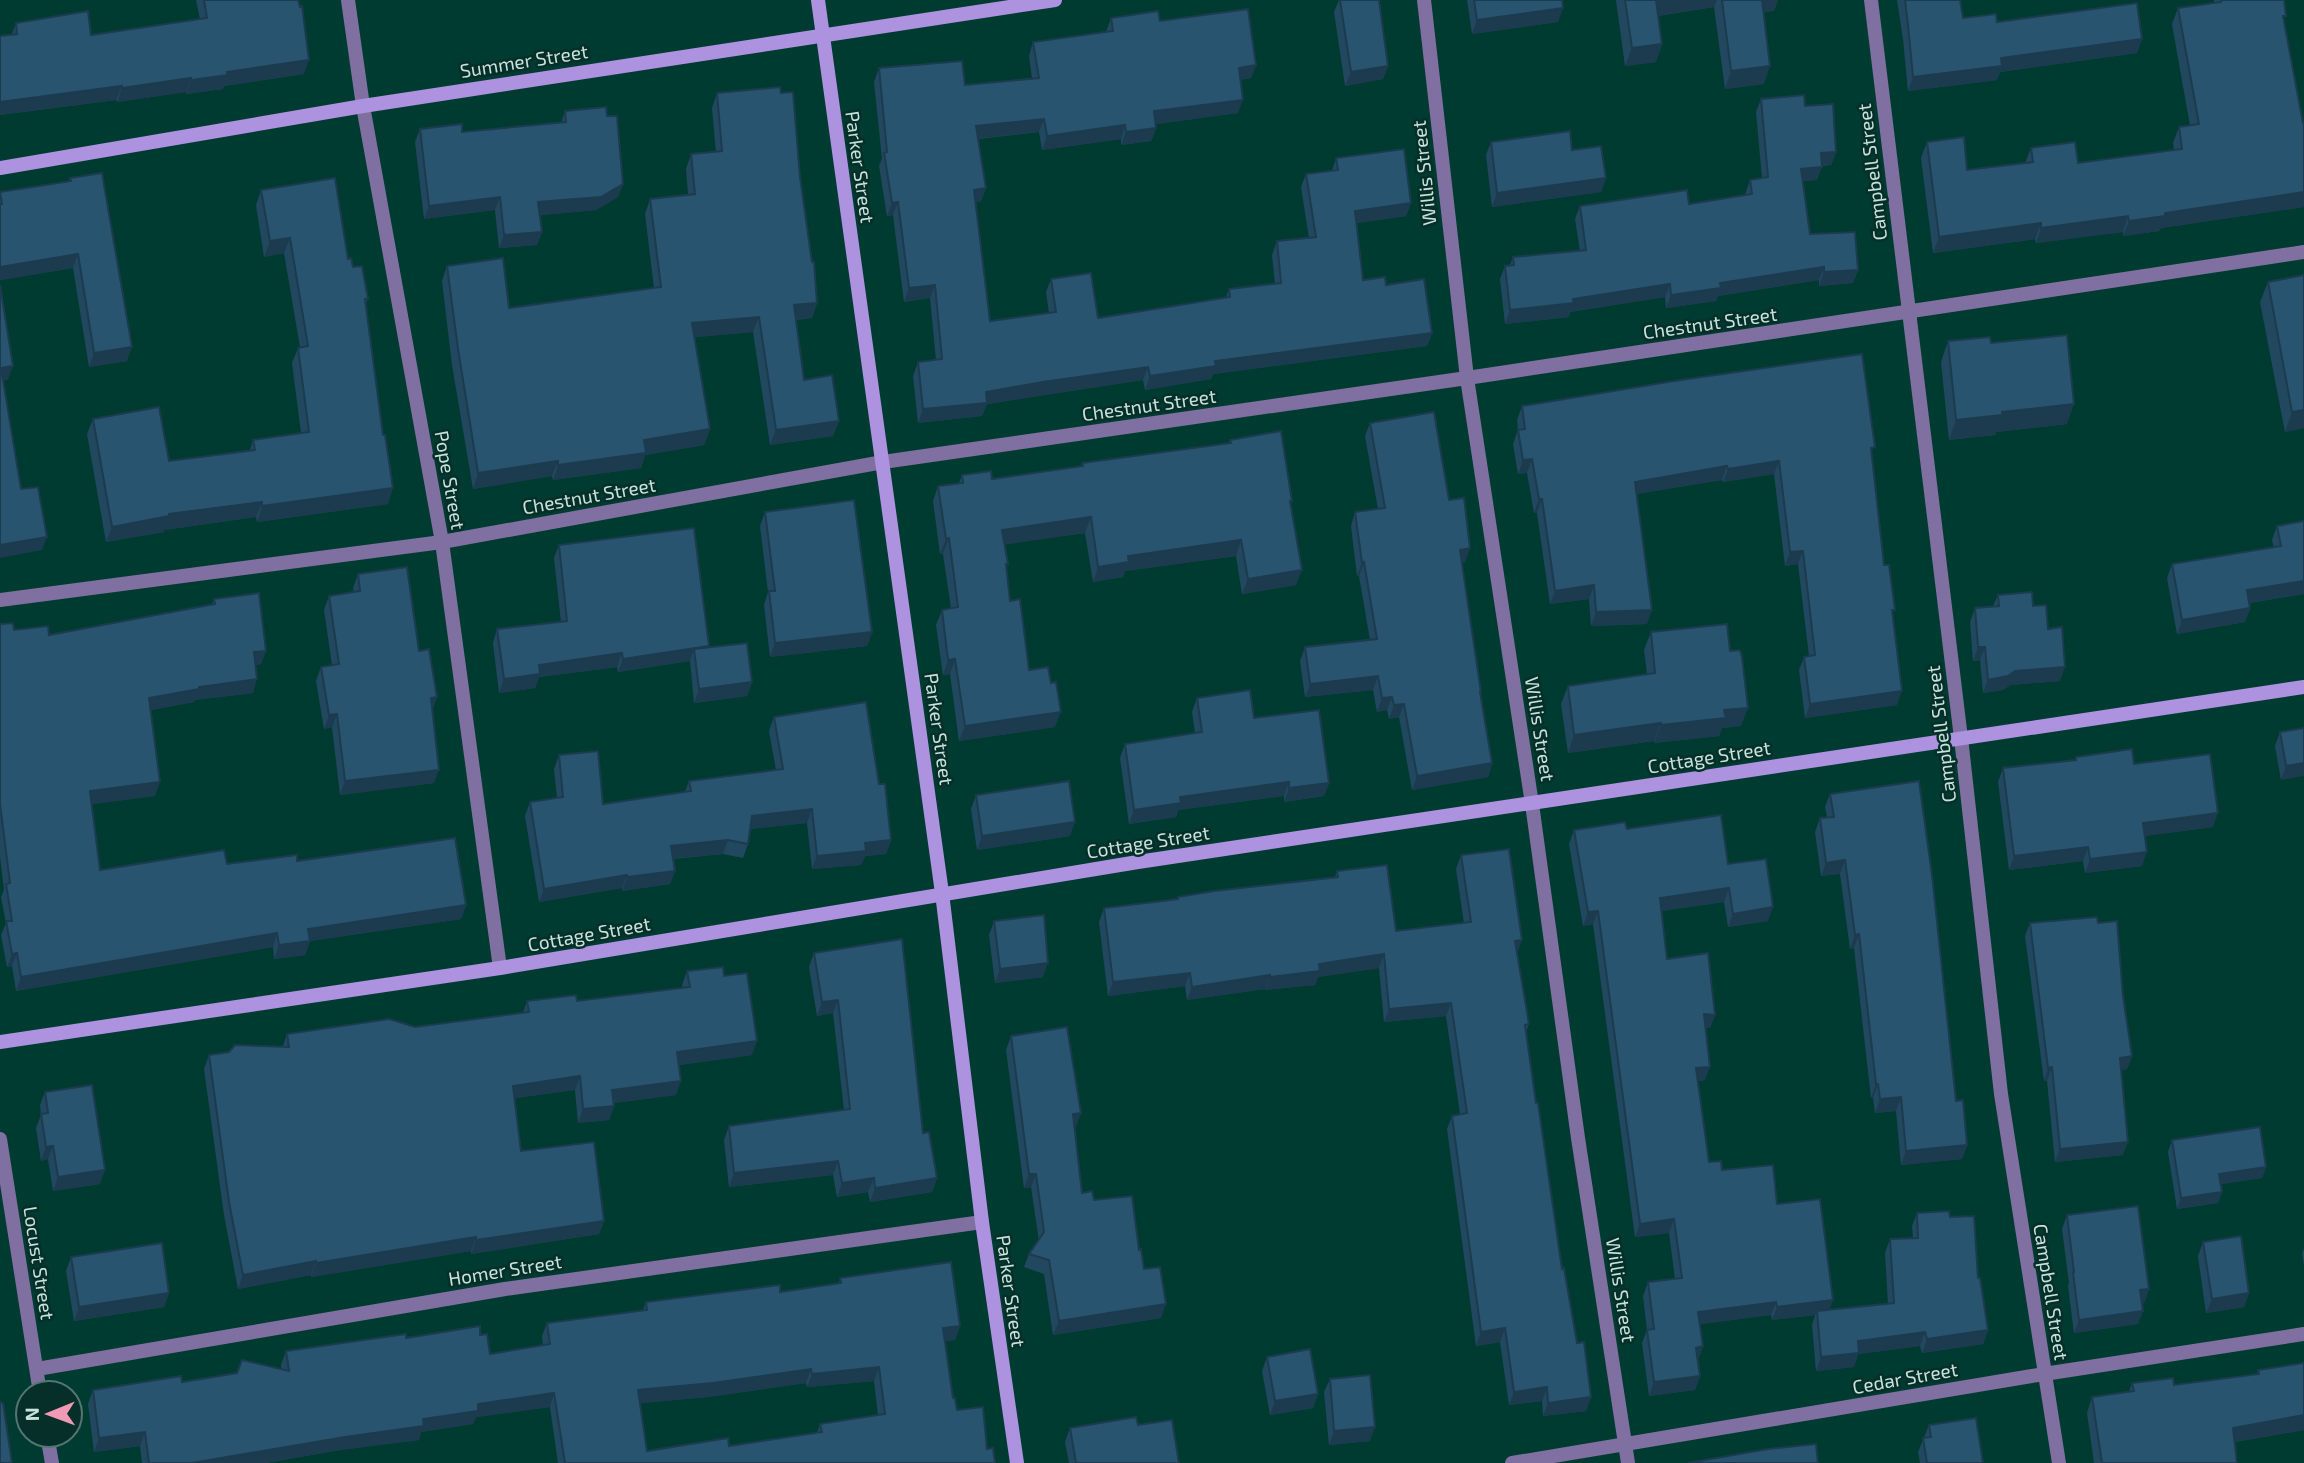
<svg xmlns="http://www.w3.org/2000/svg" width="2304" height="1463" viewBox="0 0 2304 1463" font-family="'Exo 2',sans-serif">
<rect width="100%" height="100%" fill="#003b32"/>
<g fill="none" stroke-linecap="round" stroke-linejoin="round">
<g stroke="#8070a1" stroke-width="14">
<path d="M348,0L363,106L442,542L500,968"/>
<path d="M1424,0L1467,378L1532,804L1578,1138L1628,1463"/>
<path d="M1871,0L1961,738L2001,1094L2059,1463"/>
<path d="M0,600L442,542L883,462L1467,378L2304,252"/>
<path d="M0,1139L40,1393"/>
<path d="M37,1369L505,1289L982,1222"/>
<path d="M47,1435L52,1463"/>
<path d="M1512,1463L2044,1374L2304,1334"/>
</g>
<g stroke="#ad92e0" stroke-width="14">
<path d="M818,0L942,893L982,1222L1017,1463"/>
<path d="M0,168L363,106L1055,0"/>
<path d="M0,1042L500,968L1138,862L2304,687"/>
</g>
</g>
<g fill="#224860" fill-rule="evenodd">
<path d="M196,0H298L304,74L224,86L223,89L186,94V92L117,102L116,100L0,115V36L12,34L16,23L91,35L200,19Z"/>
<path d="M1339,0H1379L1388,66L1383,79L1345,86L1334,12Z"/>
<path d="M1467,0H1562L1558,22L1472,34Z"/>
<path d="M1616,0H1778L1774,11L1763,12L1764,84L1725,89L1714,7L1658,16L1662,44L1656,62L1625,66Z"/>
<path d="M1897,0H1960L1963,18L2142,39L2137,53L2000,72L1997,80L1908,91L1903,39Z"/>
<path d="M2214,0H2284V22L2303,123H2304V207L2161,228L2159,231L2123,236V232L2036,243L2035,239L1933,253L1921,158L1927,142L1967,170L2025,163L2031,148L2078,163L2174,150L2173,143L2179,127L2190,126L2172,24L2178,8L2214,3Z"/>
<path d="M1111,18L1160,21L1256,65L1251,78L1240,80L1238,113L1156,124V128L1151,141L1121,145V139L1042,150L1039,132L978,139L986,188L981,201L976,202L990,321L1049,313L1046,292L1051,279L1098,318L1226,297L1229,289L1275,284L1272,255L1277,241L1309,238L1301,187L1306,174L1332,171L1336,158L1411,203L1406,216L1357,223L1363,280L1386,285L1432,333L1427,346L1213,374L1211,379L1145,390L1143,380L1038,396L987,404L982,416L918,423L913,376L918,362L936,360L930,298L904,302L893,215L887,216L879,166L882,159L874,82L879,68L965,85L1032,78L1029,56L1033,42L1106,32Z"/>
<path d="M717,93L800,177L817,303L812,318L796,320L804,380L839,421L833,436L770,445L753,332L695,337L710,429L704,445L645,455L641,468L553,480L552,476L473,489L452,365L442,281L447,266L509,308L654,288L645,214L650,199L688,194L686,169L691,154L716,152L712,108Z"/>
<path d="M1761,99L1805,106L1836,152L1831,165L1822,166L1817,180L1803,181L1810,234L1858,270L1853,283L1819,286V280L1718,296L1716,301L1666,308L1665,297L1570,312L1569,317L1505,324L1500,279L1505,266L1510,265L1513,257L1580,251L1575,219L1580,206L1689,204L1745,195L1750,180L1762,178L1756,112Z"/>
<path d="M565,111L607,116L623,184L618,197L596,210L540,215L542,232L537,245L499,248L495,210L424,219L415,142L420,129L462,132L561,123Z"/>
<path d="M1491,142L1572,150L1606,178L1601,192L1492,207L1486,155Z"/>
<path d="M70,178L127,361L89,367L73,268L0,280V192L69,182Z"/>
<path d="M261,190L348,259L368,299L365,305L388,504L257,522L256,517L164,530V532L106,542L87,434L93,419L169,461L250,450L253,440L301,433L292,363L298,348L300,347L284,253L264,257L256,205Z"/>
<path d="M2268,282L2304,428L2285,432L2260,302Z"/>
<path d="M1948,341L1991,343L2067,424L1996,432L1995,435L1949,440L1941,362Z"/>
<path d="M1522,406L1872,455L1884,565L1892,617L1897,705L1805,718L1799,670L1804,657L1809,656L1798,564L1785,566L1774,474L1723,482L1722,480L1636,494L1647,624L1591,626L1589,599L1550,604L1537,513H1534L1527,473L1518,474L1513,444L1518,430L1517,420Z"/>
<path d="M1370,423L1449,500L1470,548L1465,562L1462,563L1480,695L1492,763L1488,777L1412,790L1399,717L1389,719L1387,710L1377,712L1373,690L1305,697L1300,661L1305,647L1370,640L1359,576H1357L1351,526L1355,512L1378,509L1365,436Z"/>
<path d="M1230,440L1291,506L1296,585L1242,594L1236,556L1125,571L1123,577L1093,582L1085,533L1005,544L1006,569L1010,601L1029,670L1055,727L959,741L950,674L943,675L936,625L942,610L951,608L943,554H940L933,501L938,486L959,483L962,475L992,479L1081,466L1082,463L1229,443Z"/>
<path d="M765,512L872,632L867,646L770,657L764,605L768,592L760,526Z"/>
<path d="M2277,526L2304,594L2249,603L2250,608L2245,622L2177,634L2167,578L2172,564L2274,548L2272,540Z"/>
<path d="M559,545L709,647L752,682L747,696L694,703L690,661L618,672L617,667L539,677L535,688L499,693L493,643L497,629L561,622L554,558Z"/>
<path d="M358,574L419,651L437,697L432,711L434,783L340,795L332,727L324,729L316,681L321,667L332,665L324,610L329,596L354,592L353,588Z"/>
<path d="M1998,595L2033,606L2048,629L2060,681L2010,685L2003,690L1983,693L1980,660L1973,661L1970,622L1975,608L1993,606Z"/>
<path d="M214,599L266,651L261,664L256,665L253,693L195,700L194,702L151,710L155,796L92,804L100,870L297,861L466,905L461,919L310,941L305,955L274,959L273,947L16,991L12,966L7,967L1,935L6,923L1,897L4,890L0,857V624L14,630L49,635L212,604Z"/>
<path d="M1651,632L1730,651L1741,726L1722,728L1719,736L1654,743V741L1568,753L1561,704L1568,686L1647,674L1644,650Z"/>
<path d="M1197,698L1254,718L1329,783L1324,796L1284,802V796L1178,810L1176,817L1129,824L1120,758L1125,744L1195,733L1192,712Z"/>
<path d="M774,717L879,784L891,840L886,854L865,856L861,865L812,869L807,823L750,829L748,844L743,858L723,854L673,859L675,871L670,884L622,891V888L539,902L525,816L530,802L557,798L554,769L559,755L603,804L685,792L689,781L776,770L769,731Z"/>
<path d="M2304,728L2281,780L2275,746L2280,732Z"/>
<path d="M2076,757L2134,764L2213,827L2144,836L2142,866L2085,873L2083,861L2009,870L1998,782L2003,768L2075,760Z"/>
<path d="M1830,794L1956,1101L1967,1145L1962,1159L1901,1165L1896,1111L1875,1113L1873,1098H1871L1854,948L1850,949L1840,874L1821,876L1815,832L1820,818L1827,817L1825,807Z"/>
<path d="M976,795L1070,836L977,850L971,809Z"/>
<path d="M1627,829L1728,864L1768,921L1728,927L1724,902L1661,911L1667,959L1715,1015L1710,1028H1706L1705,1080L1698,1081L1709,1162L1777,1204L1833,1300L1829,1310L1888,1304L1885,1253L1890,1239L1913,1238L1912,1226L1917,1213L1950,1217L1978,1278L1988,1330L1983,1344L1922,1353L1920,1346L1858,1354L1854,1367L1816,1371L1812,1325L1815,1315L1772,1320L1771,1315L1700,1324L1703,1346L1698,1360L1700,1376L1695,1390L1649,1396L1642,1343L1647,1330L1643,1296L1648,1282L1675,1279L1669,1233L1635,1237L1593,924L1583,926L1569,844L1574,830Z"/>
<path d="M1461,855L1517,953L1529,1024L1526,1032L1536,1103L1562,1269L1577,1343L1591,1397L1586,1411L1543,1416L1542,1401L1509,1405L1500,1342L1476,1346L1447,1129L1452,1116L1460,1114L1446,1016L1384,1022L1379,968L1318,977L1315,985L1265,990V989L1187,1000L1185,986L1108,996L1099,922L1104,908L1177,899L1178,897L1335,877L1337,871L1396,931L1464,923L1456,869Z"/>
<path d="M994,921L1043,977L995,983L989,935Z"/>
<path d="M2030,923H2098L2123,996L2132,1056L2127,1069L2121,1070L2123,1155L2055,1162L2047,1081H2044L2025,936Z"/>
<path d="M814,953L923,1133L937,1178L932,1192L870,1202L868,1192L837,1197L833,1175L729,1187L724,1140L729,1126L844,1110L833,1013L817,1016L809,967Z"/>
<path d="M687,971L724,976L752,1055L679,1065L676,1095L613,1103L614,1106L609,1120L578,1123L575,1090L515,1098L521,1151L604,1221L599,1234L471,1254V1251L311,1277V1275L238,1289L224,1215L204,1069L209,1055L283,1046L287,1034L415,1027L523,1013L527,1001H577L683,988L682,985Z"/>
<path d="M1011,1036L1076,1127H1075L1082,1193L1094,1200L1139,1250L1144,1269L1161,1318L1053,1335L1044,1274L1024,1267L1029,1254L1039,1241L1031,1187L1024,1188L1006,1050Z"/>
<path d="M45,1092L100,1184L53,1191L48,1159L41,1161L36,1128L41,1115L40,1105Z"/>
<path d="M2172,1140L2266,1167L2262,1178L2221,1184L2222,1192L2218,1203L2177,1209L2168,1152Z"/>
<path d="M2067,1215L2149,1289L2144,1303H2142L2138,1324L2074,1333L2068,1286L2069,1283L2062,1229Z"/>
<path d="M2203,1242L2249,1293L2244,1307L2206,1313L2198,1256Z"/>
<path d="M2304,1248V1265L2302,1254Z"/>
<path d="M71,1257L169,1293L164,1307L74,1321L66,1271Z"/>
<path d="M840,1278L960,1326L955,1340L945,1341L953,1398L957,1410L987,1449L995,1463H558L550,1407L476,1417L473,1424L421,1432L419,1440L340,1450L266,1463H142L140,1446L94,1452L88,1404L93,1390L182,1382L281,1369V1365L286,1351L406,1338L480,1335L490,1354L543,1345L542,1336L547,1323L643,1310L646,1302L780,1292L839,1283ZM874,1381L878,1415L820,1424L817,1433L729,1446L647,1451L640,1403L708,1397L806,1383L807,1387Z"/>
<path d="M1267,1357L1318,1394L1313,1408L1270,1415L1262,1371Z"/>
<path d="M2304,1363V1430L2235,1442L2237,1463H2094L2087,1413L2092,1397L2129,1392L2132,1383L2174,1385L2257,1374L2258,1370Z"/>
<path d="M1330,1379L1370,1441L1329,1445L1324,1392Z"/>
<path d="M1138,1425L1179,1463H1069L1065,1442L1070,1428Z"/>
<path d="M1929,1425L1983,1463H1920L1918,1452Z"/>
</g>
<g fill="#1c3b4e">
<path d="M1656,0H1717L1714,7L1650,17Z"/>
<path d="M1759,0H1778L1774,11L1754,13Z"/>
<path d="M1563,8L1558,22L1472,34L1477,20Z"/>
<path d="M2142,39L2137,53L2000,72L1997,80L1908,91L1913,77L2001,58Z"/>
<path d="M1662,44L1656,62L1625,66L1632,48Z"/>
<path d="M309,60L304,74L224,86L223,89L186,94L191,80L227,72Z"/>
<path d="M1256,65L1251,78L1234,81L1239,68Z"/>
<path d="M1388,66L1383,79L1345,86L1351,72Z"/>
<path d="M1770,66L1764,84L1725,89L1731,71Z"/>
<path d="M191,78L186,92L117,102L122,88Z"/>
<path d="M122,86L116,100L0,115V102Z"/>
<path d="M1243,100L1238,113L1150,125L1154,111Z"/>
<path d="M1044,119L1039,132L971,139L976,126Z"/>
<path d="M1125,125L1121,139L1042,150L1047,136Z"/>
<path d="M1156,128L1151,141L1121,145L1126,132Z"/>
<path d="M1836,152L1831,165L1816,166L1821,153Z"/>
<path d="M1822,167L1817,180L1796,182L1801,169Z"/>
<path d="M1606,178L1601,192L1492,207L1497,193Z"/>
<path d="M623,184L618,197L596,210L534,216L538,202Z"/>
<path d="M986,188L981,201L969,203L974,190Z"/>
<path d="M2304,192V207L2161,228L2159,231L2123,236L2129,221L2165,213Z"/>
<path d="M500,197L495,210L424,219L429,206Z"/>
<path d="M898,202L893,215L887,216L892,203Z"/>
<path d="M1411,203L1406,216L1350,224L1355,211Z"/>
<path d="M2128,216L2123,232L2036,243L2041,228Z"/>
<path d="M2041,223L2035,239L1933,253L1939,237Z"/>
<path d="M542,232L537,245L499,248L504,235Z"/>
<path d="M290,238L284,253L264,257L270,241Z"/>
<path d="M78,254L73,268L0,280V267Z"/>
<path d="M1824,267L1819,280L1718,296L1716,301L1666,308L1671,295L1720,283Z"/>
<path d="M1858,270L1853,283L1819,286L1824,272Z"/>
<path d="M1670,284L1665,297L1570,312L1569,317L1505,324L1510,310Z"/>
<path d="M935,285L930,298L904,302L909,288Z"/>
<path d="M817,303L812,318L788,320L794,305Z"/>
<path d="M759,317L753,332L687,338L692,323Z"/>
<path d="M1432,333L1427,346L1213,374L1211,379L1145,390L1150,376L1215,361Z"/>
<path d="M132,347L127,361L89,367L94,353Z"/>
<path d="M13,366L8,380L0,381L1,368Z"/>
<path d="M1148,367L1143,380L987,404L982,416L918,423L923,409L986,392Z"/>
<path d="M2074,404L2067,424L1996,432L1995,435L1949,440L1956,420L2002,412Z"/>
<path d="M2304,410V428L2285,432L2292,412Z"/>
<path d="M839,421L833,436L770,445L776,430Z"/>
<path d="M710,429L704,445L645,455L641,468L553,480L558,465L644,440Z"/>
<path d="M1532,459L1527,473L1518,474L1523,460Z"/>
<path d="M558,461L552,476L473,489L478,473Z"/>
<path d="M1779,461L1774,474L1723,482L1728,469Z"/>
<path d="M1727,466L1722,480L1630,495L1635,482Z"/>
<path d="M393,488L388,504L257,522L262,506Z"/>
<path d="M1539,499H1542L1537,513H1534Z"/>
<path d="M262,502L256,517L164,530V532L106,542L112,527L169,514Z"/>
<path d="M1091,517L1085,533L996,546L1002,530Z"/>
<path d="M47,537L42,550L0,558V545Z"/>
<path d="M949,538L943,554H940L946,539Z"/>
<path d="M1241,540L1236,556L1125,571L1123,577L1093,582L1098,567L1128,556Z"/>
<path d="M1470,548L1465,562L1455,563L1460,550Z"/>
<path d="M1803,551L1798,564L1785,566L1790,552Z"/>
<path d="M1364,562L1359,576H1357L1362,563Z"/>
<path d="M1302,570L1296,585L1242,594L1248,579Z"/>
<path d="M2304,581V594L2242,604L2247,590Z"/>
<path d="M1594,585L1589,599L1550,604L1555,591Z"/>
<path d="M2250,608L2245,622L2177,634L2182,620Z"/>
<path d="M1652,610L1647,624L1591,626L1596,612Z"/>
<path d="M872,632L867,646L770,657L775,643Z"/>
<path d="M709,646L704,659L694,649L690,661L618,672L623,659Z"/>
<path d="M1978,647H1985L1980,660L1973,661Z"/>
<path d="M266,651L261,664L249,666L254,652Z"/>
<path d="M622,653L617,667L539,677L535,688L499,693L504,679L539,665Z"/>
<path d="M955,659L950,674L943,675L948,660Z"/>
<path d="M2065,667L2060,681L2010,685L2003,690L1983,693L1988,680L2015,671Z"/>
<path d="M1378,676L1373,690L1305,697L1310,684Z"/>
<path d="M257,679L253,693L195,700L194,702L144,711L149,698L199,687Z"/>
<path d="M752,682L747,696L694,703L699,689Z"/>
<path d="M1902,691L1897,705L1805,718L1810,704Z"/>
<path d="M437,697L432,711L431,698Z"/>
<path d="M1392,697L1387,710L1377,712L1382,698Z"/>
<path d="M1404,704L1399,717L1389,719L1394,705Z"/>
<path d="M1748,708L1741,726L1722,728L1719,736L1654,743L1661,725L1724,710Z"/>
<path d="M1061,712L1055,727L959,741L965,726Z"/>
<path d="M337,714L332,727L324,729L329,715Z"/>
<path d="M1661,723L1654,741L1568,753L1574,735Z"/>
<path d="M1492,763L1488,777L1412,790L1417,776Z"/>
<path d="M2304,763V776L2281,780L2286,766Z"/>
<path d="M439,770L434,783L340,795L345,781Z"/>
<path d="M160,782L155,796L85,805L90,791Z"/>
<path d="M1289,782L1284,796L1178,810L1176,817L1129,824L1134,810L1180,797Z"/>
<path d="M1329,783L1324,796L1284,802L1289,788Z"/>
<path d="M812,809L807,823L747,829L752,816Z"/>
<path d="M2218,813L2213,827L2138,837L2143,823Z"/>
<path d="M1075,822L1070,836L977,850L982,836Z"/>
<path d="M728,840L723,854L666,859L671,846Z"/>
<path d="M891,840L886,854L865,856L861,865L812,869L817,856L865,843Z"/>
<path d="M2088,847L2083,861L2009,870L2014,856Z"/>
<path d="M2147,852L2142,866L2085,873L2090,859Z"/>
<path d="M1845,860L1840,874L1821,876L1826,863Z"/>
<path d="M675,871L670,884L622,891L627,877Z"/>
<path d="M627,875L622,888L539,902L544,889Z"/>
<path d="M1729,888L1724,902L1655,912L1660,898Z"/>
<path d="M466,905L461,919L310,941L305,955L274,959L279,945L308,929Z"/>
<path d="M1773,907L1768,921L1728,927L1733,914Z"/>
<path d="M1598,911L1593,924L1583,926L1588,912Z"/>
<path d="M277,933L273,947L16,991L21,977Z"/>
<path d="M1859,934L1854,948L1850,949L1855,935Z"/>
<path d="M1522,940L1517,954L1515,941Z"/>
<path d="M17,953L12,966L7,967L12,954Z"/>
<path d="M1384,954L1379,968L1318,977L1315,985L1265,990L1270,977L1319,964Z"/>
<path d="M1048,963L1043,977L995,983L1000,969Z"/>
<path d="M1190,973L1185,986L1108,996L1113,982Z"/>
<path d="M1270,975L1265,989L1187,1000L1192,987Z"/>
<path d="M838,1000L833,1013L817,1016L822,1002Z"/>
<path d="M1451,1003L1446,1016L1384,1022L1389,1009Z"/>
<path d="M1704,1014L1715,1015L1710,1028H1700Z"/>
<path d="M757,1041L752,1055L672,1066L677,1052Z"/>
<path d="M2132,1056L2127,1069L2115,1071L2120,1058Z"/>
<path d="M1710,1067L1705,1080L1691,1082L1696,1068Z"/>
<path d="M2052,1067L2047,1081H2044L2048,1068Z"/>
<path d="M580,1076L575,1090L508,1099L513,1086Z"/>
<path d="M681,1081L676,1095L607,1104L612,1090Z"/>
<path d="M1876,1084H1878L1873,1098H1871Z"/>
<path d="M1901,1097L1896,1111L1875,1113L1880,1099Z"/>
<path d="M614,1106L609,1120L578,1123L583,1109Z"/>
<path d="M1081,1113L1076,1127L1068,1128L1073,1114Z"/>
<path d="M2128,1142L2123,1155L2055,1162L2060,1149Z"/>
<path d="M1967,1145L1962,1159L1901,1165L1906,1151Z"/>
<path d="M53,1146L48,1159L41,1161L46,1147Z"/>
<path d="M838,1161L833,1175L729,1187L734,1173Z"/>
<path d="M2266,1167L2262,1178L2215,1185L2219,1174Z"/>
<path d="M105,1170L100,1184L53,1191L58,1177Z"/>
<path d="M1029,1174H1036L1031,1187L1024,1188Z"/>
<path d="M874,1178L868,1192L837,1197L842,1183Z"/>
<path d="M937,1178L932,1192L870,1202L875,1188Z"/>
<path d="M2222,1192L2218,1203L2177,1209L2181,1198Z"/>
<path d="M1674,1219L1669,1233L1635,1237L1640,1224Z"/>
<path d="M604,1221L599,1234L471,1254L476,1240Z"/>
<path d="M476,1237L471,1251L311,1277L316,1263Z"/>
<path d="M316,1261L311,1275L238,1289L243,1275Z"/>
<path d="M2149,1289L2144,1303L2135,1304L2140,1290Z"/>
<path d="M169,1293L164,1307L74,1321L79,1307Z"/>
<path d="M2249,1293L2244,1307L2206,1313L2212,1299Z"/>
<path d="M1833,1300L1828,1313L1817,1311L1815,1315L1772,1320L1777,1307Z"/>
<path d="M1776,1302L1771,1315L1693,1325L1698,1312Z"/>
<path d="M1166,1304L1161,1318L1053,1335L1059,1321Z"/>
<path d="M2143,1311L2138,1324L2074,1333L2079,1320Z"/>
<path d="M960,1326L955,1340L938,1342L943,1328Z"/>
<path d="M1505,1328L1500,1342L1476,1346L1481,1332Z"/>
<path d="M1988,1330L1983,1344L1922,1353L1927,1339Z"/>
<path d="M1925,1332L1920,1346L1858,1354L1854,1367L1816,1371L1821,1357L1858,1341Z"/>
<path d="M1703,1346L1698,1360L1696,1348Z"/>
<path d="M879,1367L874,1381L807,1387L812,1374Z"/>
<path d="M811,1369L806,1383L708,1397L633,1404L638,1390Z"/>
<path d="M1700,1376L1695,1390L1649,1396L1654,1382Z"/>
<path d="M1547,1387L1542,1401L1509,1405L1514,1392Z"/>
<path d="M554,1393L550,1407L476,1417L473,1424L421,1432L419,1440L340,1450L266,1463H192L423,1419L478,1404Z"/>
<path d="M1318,1394L1313,1408L1270,1415L1275,1401Z"/>
<path d="M1591,1397L1586,1411L1543,1416L1548,1403Z"/>
<path d="M2304,1415V1430L2227,1443L2233,1428Z"/>
<path d="M1375,1427L1370,1441L1329,1445L1334,1431Z"/>
<path d="M145,1432L140,1446L94,1452L99,1438Z"/>
</g>
<g fill="#285470" stroke="#1c3b4e" stroke-width="2" fill-rule="evenodd">
<path d="M204,0H298L300,7L302,6L309,60L227,72L228,75L191,80V78L122,88V86L0,102V36L17,34L16,23L88,11L91,35L207,18Z"/>
<path d="M1340,0H1379L1388,66L1351,72Z"/>
<path d="M1474,0H1562L1563,8L1477,20Z"/>
<path d="M1625,0H1656L1662,44L1632,48Z"/>
<path d="M1722,0H1762L1770,66L1731,71Z"/>
<path d="M1905,0H1960L1963,18L1996,14L1997,22L2137,3L2142,39L2001,58L2002,66L1913,77L1908,25Z"/>
<path d="M2221,0H2284L2286,16H2283L2303,123H2304V192L2165,213V216L2129,221L2128,216L2041,228V223L1939,237L1927,142L1964,137L1967,170L2033,162L2031,148L2075,142L2078,163L2182,149L2179,127L2199,124L2178,8L2221,2Z"/>
<path d="M1248,9L1256,65L1239,68L1243,100L1154,111L1156,128L1126,132L1125,125L1047,136L1044,119L976,126L986,188L974,190L990,321L1056,312L1051,279L1091,273L1098,318L1230,297L1229,289L1281,283L1277,241L1316,237L1306,174L1338,170L1336,158L1404,149L1411,203L1355,211L1363,280L1385,277L1386,285L1424,279L1432,333L1215,361L1216,366L1150,376L1148,367L1043,382L986,392L987,403L923,409L918,362L942,359L935,285L909,288L898,202L892,203L884,153L887,152L879,68L962,61L965,85L1039,78L1033,42L1113,31L1111,18L1158,11L1160,21Z"/>
<path d="M780,87L781,93L793,92L800,177L812,262H814L817,303L794,305L804,380L832,375L839,421L776,430L759,317L692,323L710,429L644,440L646,453L558,465V461L478,473L458,349L447,266L503,258L509,308L661,287L650,199L695,194L691,154L722,151L717,93Z"/>
<path d="M1804,95L1805,106L1833,104L1836,152L1821,153L1822,167L1801,169L1810,234L1855,232L1858,270L1824,272V267L1720,283L1721,288L1671,295L1670,284L1573,299L1574,303L1510,310L1505,266L1514,265L1513,257L1586,250L1580,206L1687,190L1689,204L1752,194L1750,180L1768,177L1761,99Z"/>
<path d="M606,107L607,116H617L623,184L601,197L538,202L542,232L504,235L500,197L429,206L420,129L462,124V132L566,122L565,111Z"/>
<path d="M1570,131L1572,150L1601,146L1606,178L1497,193L1491,142Z"/>
<path d="M102,173L132,347L94,353L78,254L0,267V204H2L0,192L71,181L70,178Z"/>
<path d="M335,178L348,259L351,258L353,267L362,266L368,299H365L383,435H385L393,488L262,506V502L169,514V516L112,527L93,419L159,407L169,461L255,450L253,440L309,432L298,348L308,346L290,238L270,241L261,190Z"/>
<path d="M2304,275V410L2292,412L2268,282Z"/>
<path d="M0,285L13,366L1,368L21,489L38,487L47,537L0,545Z"/>
<path d="M2067,335L2074,404L2002,412V415L1956,420L1948,341L1990,337L1991,343Z"/>
<path d="M1862,354L1875,447L1871,448L1884,565H1889L1895,610H1892L1902,691L1810,704L1804,657L1815,655L1803,551L1790,552L1779,461L1728,469L1727,466L1635,482L1652,610L1596,612L1594,585L1555,591L1542,499H1539L1532,459L1523,460L1518,430L1525,429L1522,406L1674,381Z"/>
<path d="M1434,412L1449,500L1464,498L1470,548L1460,550L1481,692H1480L1492,763L1417,776L1404,704L1394,705L1392,697L1382,698L1378,676L1310,684L1305,647L1377,639L1364,562L1362,563L1355,512L1385,508L1370,423Z"/>
<path d="M1281,431L1292,501H1290L1302,570L1248,579L1241,540L1128,556L1129,562L1098,567L1091,517L1002,530L1008,564H1006L1010,601L1020,599L1029,670L1048,667L1051,683L1056,682L1061,712L965,726L955,659L948,660L942,610L958,607L949,538L946,539L938,486L963,483L962,475L991,471L992,479L1083,466L1082,463L1119,458L1231,443L1230,440Z"/>
<path d="M854,500L872,632L775,643L769,591H775L765,512Z"/>
<path d="M2304,521V581L2247,590L2250,608L2182,620L2172,564L2281,546L2277,526Z"/>
<path d="M694,528L709,646L623,659L622,653L539,665L540,674L504,679L497,629L567,621L559,545Z"/>
<path d="M407,567L419,651L429,649L437,697L431,698L439,770L345,781L337,714L329,715L321,667L339,664L329,596L360,591L358,574Z"/>
<path d="M2032,592L2033,606L2046,605L2048,629L2062,627L2065,667L2015,671L2008,676L1988,680L1985,647H1978L1975,608L1999,606L1998,595Z"/>
<path d="M259,593L266,651L254,652L257,679L199,687V689L149,698L160,782L90,791L100,870L224,850L227,864L297,855V861L455,838L466,905L308,929L310,941L279,945L277,933L21,977L17,953L12,954L6,921H12L6,884L10,883L0,804V624L13,623L14,630L48,626L49,635L215,604L214,599Z"/>
<path d="M1727,624L1730,651L1740,650L1742,657L1748,708L1724,710L1726,718L1661,725V723L1574,735L1568,686L1655,673L1651,632Z"/>
<path d="M747,643L752,682L699,689L694,649Z"/>
<path d="M1250,690L1254,718L1319,710L1329,783L1289,788V782L1180,797L1181,803L1134,810L1125,744L1202,732L1197,698Z"/>
<path d="M866,702L879,784H885L891,840L865,843L866,851L817,856L812,809L752,816L748,844L728,840L671,846L675,871L627,877V875L544,889L530,802L563,797L559,755L598,751L603,804L691,791L689,781L783,769L774,717Z"/>
<path d="M2304,728V763L2286,766L2280,732Z"/>
<path d="M2132,749L2134,764L2210,754L2218,813L2143,823L2147,852L2090,859L2088,847L2014,856L2003,768L2076,760V757Z"/>
<path d="M1069,781L1075,822L982,836L976,795Z"/>
<path d="M1919,781L1932,875L1956,1101L1963,1100L1967,1145L1906,1151L1901,1097L1880,1099L1878,1084H1876L1859,934L1855,935L1845,860L1826,863L1820,818L1834,817L1830,794Z"/>
<path d="M1721,815L1728,864L1766,859L1773,907L1733,914L1729,888L1660,898L1667,959L1708,953L1715,1015L1704,1014L1710,1067L1696,1068L1709,1162L1721,1161L1722,1170L1773,1165L1777,1204L1820,1199L1833,1300L1777,1307L1776,1302L1698,1312L1703,1346L1696,1348L1700,1376L1654,1382L1647,1330L1654,1329L1648,1282L1682,1278L1674,1219L1640,1224L1598,911L1588,912L1574,830L1625,822L1627,829Z"/>
<path d="M1509,849L1522,940L1515,941L1529,1024L1525,1025L1536,1103H1538L1562,1269L1564,1268L1577,1343L1584,1342L1591,1397L1548,1403L1547,1387L1514,1392L1505,1328L1481,1332L1452,1116L1467,1113L1451,1003L1389,1009L1384,954L1319,964L1320,971L1270,977V975L1192,987L1190,973L1113,982L1104,908L1178,899V897L1214,891L1338,877L1337,871L1387,865L1396,931L1471,922L1461,855Z"/>
<path d="M1044,915L1048,963L1000,969L994,921Z"/>
<path d="M2097,917L2098,923L2117,921L2123,996L2132,1056L2120,1058L2128,1142L2060,1149L2052,1067L2048,1068L2030,923Z"/>
<path d="M902,939L923,1133L929,1132L937,1178L875,1188L874,1178L842,1183L838,1161L734,1173L729,1126L850,1109L838,1000L822,1002L814,953Z"/>
<path d="M723,967L724,976L747,973L757,1041L677,1052L681,1081L612,1090L614,1106L583,1109L580,1076L513,1086L521,1151L594,1142L604,1221L476,1240V1237L316,1263V1261L243,1275L229,1202L209,1055L229,1052L235,1045L289,1047L287,1034L389,1019L415,1027L529,1012L527,1001L576,995L577,1001L690,987L687,971Z"/>
<path d="M1067,1027L1081,1113L1073,1114L1082,1193L1092,1191L1094,1200L1132,1196L1139,1250L1141,1249L1144,1269L1160,1267L1166,1304L1059,1321L1049,1260L1029,1254L1044,1232L1036,1174H1029L1011,1036Z"/>
<path d="M92,1085L105,1170L58,1177L53,1146L46,1147L41,1114L48,1113L45,1092Z"/>
<path d="M2260,1127L2266,1167L2219,1174L2222,1192L2181,1198L2172,1140Z"/>
<path d="M2138,1206L2149,1289L2140,1290L2143,1311L2079,1320L2073,1272H2074L2067,1215Z"/>
<path d="M1949,1211L1950,1217L1974,1216L1978,1278H1980L1988,1330L1927,1339L1925,1332L1858,1341L1859,1353L1821,1357L1817,1311L1894,1303L1890,1239L1918,1238L1917,1213Z"/>
<path d="M2241,1236L2249,1293L2212,1299L2203,1242Z"/>
<path d="M162,1243L169,1293L79,1307L71,1257Z"/>
<path d="M951,1262L960,1326L943,1328L953,1398H955L957,1410L983,1407L987,1449L993,1448L995,1463H565L554,1393L478,1404V1411L423,1419L424,1426L345,1437L192,1463H149L145,1432L99,1438L93,1390L181,1376L182,1382L237,1373L242,1360L289,1371L286,1351L406,1334V1338L480,1326V1335L487,1334L490,1354L550,1344L547,1323L647,1310L646,1302L780,1285V1292L841,1283L840,1278ZM879,1367L885,1414L820,1424L822,1432L729,1446L728,1438L647,1451L638,1390L713,1383L811,1369L812,1374Z"/>
<path d="M1310,1349L1318,1394L1275,1401L1267,1357Z"/>
<path d="M2304,1363V1415L2233,1428L2237,1463H2102L2092,1397L2134,1391L2132,1383L2173,1378L2174,1385L2259,1374L2258,1370Z"/>
<path d="M1370,1375L1375,1427L1334,1431L1330,1379Z"/>
<path d="M0,1401V1403H3L12,1463H0Z"/>
<path d="M1136,1417L1138,1425L1172,1420L1179,1463H1076L1070,1428Z"/>
<path d="M1976,1418L1983,1463H1927L1923,1438L1931,1437L1929,1425Z"/>
<path d="M1816,1444L1818,1463H1688L1768,1449Z"/>
</g>
<g text-anchor="middle" stroke-width="5" stroke-linejoin="round" paint-order="stroke">
<g font-size="19" fill="#c8e2dc" stroke="#052f28">
<text transform="translate(524 61) rotate(-9)" y="7">Summer Street</text>
<text transform="translate(860 167) rotate(82)" y="7">Parker Street</text>
<text transform="translate(1872 172) rotate(-97)" y="7">Campbell Street</text>
<text transform="translate(1424 173) rotate(-96)" y="7">Willis Street</text>
<text transform="translate(1710 323) rotate(-8)" y="7">Chestnut Street</text>
<text transform="translate(1149 405) rotate(-8)" y="7">Chestnut Street</text>
<text transform="translate(450 480) rotate(80)" y="7">Pope Street</text>
<text transform="translate(589 496) rotate(-10)" y="7">Chestnut Street</text>
<text transform="translate(939 729) rotate(82)" y="7">Parker Street</text>
<text transform="translate(1540 729) rotate(81)" y="7">Willis Street</text>
<text transform="translate(1941 734) rotate(-97)" y="7">Campbell Street</text>
<text transform="translate(1709 757) rotate(-9)" y="7">Cottage Street</text>
<text transform="translate(1148 842) rotate(-9)" y="7">Cottage Street</text>
<text transform="translate(589 934) rotate(-10)" y="7">Cottage Street</text>
<text transform="translate(39 1263) rotate(81)" y="7">Locust Street</text>
<text transform="translate(505 1270) rotate(-9)" y="7">Homer Street</text>
<text transform="translate(1621 1290) rotate(81)" y="7">Willis Street</text>
<text transform="translate(1011 1291) rotate(82)" y="7">Parker Street</text>
<text transform="translate(2051 1292) rotate(81)" y="7">Campbell Street</text>
<text transform="translate(1905 1378) rotate(-10)" y="7">Cedar Street</text>
</g>
</g>
<g transform="translate(49 1414) rotate(269)"><circle r="33" fill="#052f28" stroke="#537770" stroke-width="2"/>
<path d="M0-5L12 26L0 18L-12 26Z" fill="#f09ab6"/>
<text y="-10" font-size="19" font-weight="bold" text-anchor="middle" fill="#c8e2dc">N</text>
</g>
</svg>
